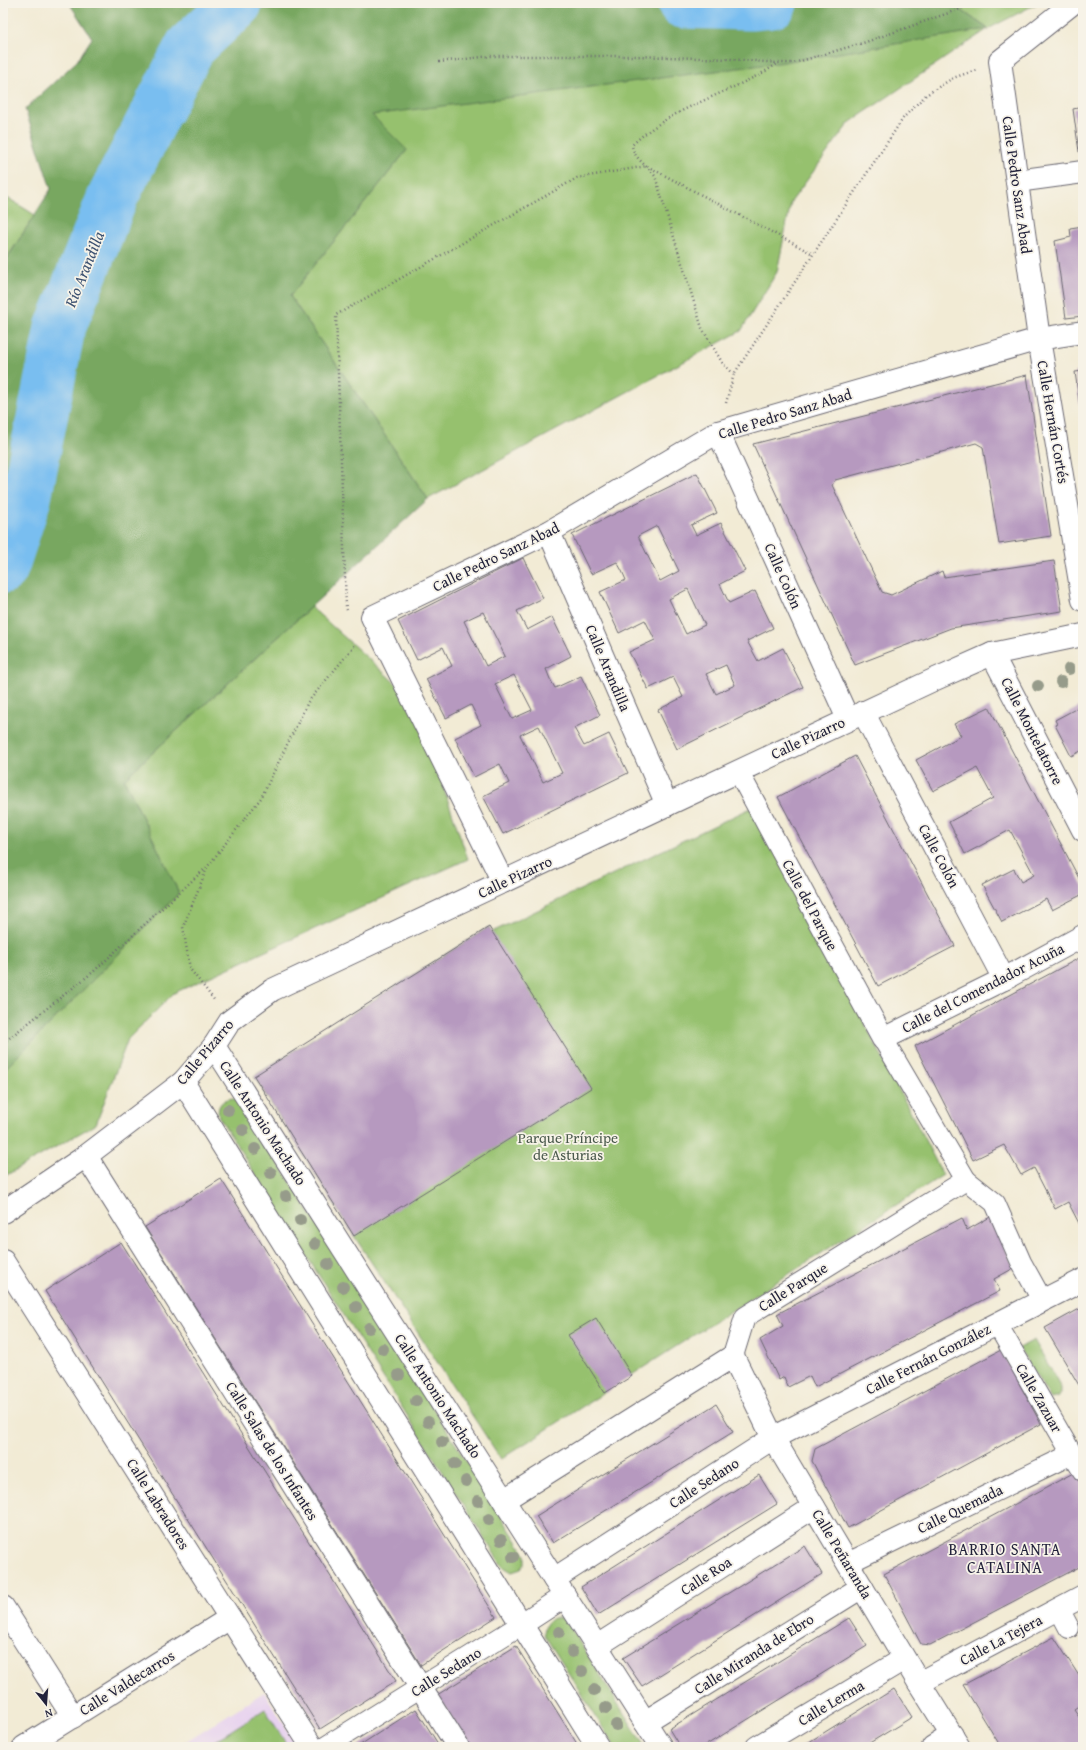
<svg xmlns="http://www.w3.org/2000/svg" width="1086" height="1750" viewBox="0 0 1086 1750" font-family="'Gentium Book Plus',serif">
<rect width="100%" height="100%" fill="#f7f3e8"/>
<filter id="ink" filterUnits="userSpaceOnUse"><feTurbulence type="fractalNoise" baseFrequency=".025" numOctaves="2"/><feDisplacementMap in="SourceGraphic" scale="8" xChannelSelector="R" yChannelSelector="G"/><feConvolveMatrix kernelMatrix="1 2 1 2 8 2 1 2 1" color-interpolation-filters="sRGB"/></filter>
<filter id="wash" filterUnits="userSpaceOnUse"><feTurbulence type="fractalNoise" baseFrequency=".012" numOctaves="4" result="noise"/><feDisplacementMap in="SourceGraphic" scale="16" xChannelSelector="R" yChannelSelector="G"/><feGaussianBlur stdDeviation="0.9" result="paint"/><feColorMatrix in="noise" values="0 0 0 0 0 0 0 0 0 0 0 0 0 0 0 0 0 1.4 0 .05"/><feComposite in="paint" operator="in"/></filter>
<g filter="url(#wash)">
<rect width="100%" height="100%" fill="#f2ebd5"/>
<path fill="#e7d2ef" d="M264,1692L298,1747H177Z"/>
<g fill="#96c16e" stroke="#5c7254">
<path d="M951,3H1038L988,29L849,123L791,202L777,272L741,331L428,499L290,296L407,150L371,115L987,28Z"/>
<path d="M3,195L35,215L3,264Z"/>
<path d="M311,607L413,699L468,859L174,993L128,1039L96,1124L3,1177V1071L179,893L124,779Z"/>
<path d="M753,807L943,1175L501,1459L354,1236L254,1076L489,927L492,932Z"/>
<path d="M233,1098L240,1102L525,1554V1564L521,1569L512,1572L502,1566L219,1117C216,1106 222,1099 233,1098Z"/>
<path d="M1034,1340L1061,1387V1393L1058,1397L1051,1399L1019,1348Z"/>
<path d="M553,1618H560L567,1622L645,1747H615L545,1636C543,1628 546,1622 553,1618Z"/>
<path d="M265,1709L288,1747H205Z"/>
</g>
<path fill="#78a761" stroke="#4d644e" d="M77,3H951L988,29L778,63L372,115L407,150L290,296L428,499L124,779L179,893L3,1071V265L51,189L25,109L77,61L92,38L71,6Z"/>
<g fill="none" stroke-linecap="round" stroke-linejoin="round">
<g stroke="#79bef0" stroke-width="51">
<path d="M683,3L750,5L772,3"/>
<path d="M3,568L26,498L60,328L114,194L190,47L237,3"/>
</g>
</g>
<g id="blocks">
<g fill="#b699bf" fill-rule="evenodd">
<path d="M1083,107V152H1079L1073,109Z"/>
<path d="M1083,226V316L1066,318L1055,241L1071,237L1070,228Z"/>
<path d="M1083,371V420H1082L1075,372Z"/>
<path d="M1027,375L1051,536L999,544L983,447L976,443L835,480L832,485L882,592L891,595L942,571L944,577L1054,561L1062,611L951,628L855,665L753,444Z"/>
<path d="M697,473L717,513L691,525L696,535L721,523L745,571L720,584L729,603L755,591L773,628L747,641L758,661L783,648L803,687L677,749L658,710L683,697L673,677L648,689L629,652L655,640L645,620L619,633L600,592L626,580L622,571L617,562L591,574L572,535ZM657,526L679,571L660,581L638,536ZM688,589L705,625L686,634L669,599ZM726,665L735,685L716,694L706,674Z"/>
<path d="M523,558L543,598L517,611L527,630L552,617L571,656L546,669L550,679L555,688L581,676L600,715L574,728L584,746L609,734L628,773L503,834L483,796L509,783L500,764L474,777L455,738L481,725L471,705L446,718L426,679L452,666L443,647L417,660L398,621ZM483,612L505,656L486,666L464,621ZM514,675L532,710L512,719L495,684ZM539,726L562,773L543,782L520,735Z"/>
<path d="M1083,705V750L1071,756L1055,725L1057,724L1055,720Z"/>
<path d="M989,707L1083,886V894L1052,910L1046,899L1002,922L982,885L1014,869L1021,882L1034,875L1010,830L965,854L949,822L993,798L977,768L933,791L916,760L961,736L954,724Z"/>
<path d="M855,756L955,946L878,986L778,797Z"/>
<path d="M489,927L591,1088L354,1236L254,1076Z"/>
<path d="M1083,956V1231L1068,1202L1055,1209L1034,1168L1021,1175L1004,1145L973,1160L915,1046Z"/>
<path d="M221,1179L496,1617L421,1665L145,1227Z"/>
<path d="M992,1216L1014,1268L994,1279L1000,1291L815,1387L810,1376L788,1387L784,1377L779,1380L760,1340L783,1326L777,1314L962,1218L967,1230Z"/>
<path d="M121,1242L396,1681L320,1729L45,1291Z"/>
<path d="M1083,1307V1392L1045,1328Z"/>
<path d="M596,1318L632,1376L605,1393L568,1335Z"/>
<path d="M1001,1350L1041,1424L848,1528L812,1461L815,1449Z"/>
<path d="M716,1404L733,1432L553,1543L536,1516Z"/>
<path d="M1077,1471L1083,1482V1565L930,1645L921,1644L884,1574Z"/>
<path d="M759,1475L777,1504L598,1615L581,1587Z"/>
<path d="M805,1546L822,1574L642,1686L623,1658Z"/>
<path d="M849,1618L867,1646L703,1747H680L669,1729Z"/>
<path d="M1054,1637L1083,1682V1703L1074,1709L1083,1722V1747H1001L963,1685Z"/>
<path d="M516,1646L579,1747H470L437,1695Z"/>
<path d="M894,1689L912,1717L863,1747H801Z"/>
<path d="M416,1709L440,1747H357Z"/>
</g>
</g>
</g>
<g filter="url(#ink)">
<use href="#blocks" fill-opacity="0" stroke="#6b6871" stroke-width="1"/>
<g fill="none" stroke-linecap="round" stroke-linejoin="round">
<g stroke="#6b6871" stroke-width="22">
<g id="pedestrian">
<path d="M738,771L815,914"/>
<path d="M966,1180L995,1203L1021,1262L1042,1300"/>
<path d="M997,1324L1072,1454L1083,1471"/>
<path d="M733,1356L745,1317L966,1180L883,1039"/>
<path d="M848,1563L1072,1454"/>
<path d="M1059,1609L1069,1628"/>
<path d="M325,1747L522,1624"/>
</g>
</g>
<g stroke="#6b6871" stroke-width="24">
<g id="minor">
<path d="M1017,181L1083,172"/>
<path d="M1083,332L1039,339L1083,600"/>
<path d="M718,432L848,719"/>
<path d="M549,532L667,805"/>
<path d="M992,654L1083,830"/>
<path d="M863,712L1004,979"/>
<path d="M503,882L372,617L549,532L718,432L1039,339L1000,61L1073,3"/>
<path d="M815,914L883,1039L1004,979L1083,936"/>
<path d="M214,1046L661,1747"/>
<path d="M183,1082L598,1747"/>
<path d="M86,1156L458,1747"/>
<path d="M3,1212L86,1156L183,1082L214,1046L230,1021L272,990L931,681L992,654L1083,635"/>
<path d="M3,1261L312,1747"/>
<path d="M504,1500L733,1356L773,1438L919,1683L959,1747"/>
<path d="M554,1579L773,1438L1083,1280"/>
<path d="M3,1607L73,1717"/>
<path d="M522,1624L565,1596"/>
<path d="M597,1646L814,1507"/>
<path d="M919,1683L1083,1596"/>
<path d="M645,1722L862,1587"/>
<path d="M24,1747L230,1618"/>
<path d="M757,1747L904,1659"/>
<path d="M933,1747L952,1735"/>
</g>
</g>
<g stroke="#6b6871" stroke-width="2.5" stroke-dasharray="1 3" stroke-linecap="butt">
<path d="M439,62L491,56H635L731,59L778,63H794L866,42L960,9L972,3"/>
<path d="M734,374L723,364L702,328L655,176C646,164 634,159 632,145C672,106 731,94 777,64"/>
<path d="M726,403L734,374L904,117L926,95L953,78L976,70"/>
<path d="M347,610L346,607L336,315L577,178L647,166L813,254"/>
<path d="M207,868L183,927L190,969L215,1001"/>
<path d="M3,1043L93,972L208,866L261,798L308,702L356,644"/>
</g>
<use href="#pedestrian" stroke="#fff" stroke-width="20"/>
<use href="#minor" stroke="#fff" stroke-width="22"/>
</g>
<g fill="#969b8a">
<circle cx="1069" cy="669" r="6"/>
<circle cx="1061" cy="682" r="6"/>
<circle cx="1038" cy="686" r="6"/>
<circle cx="228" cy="1110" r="6"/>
<circle cx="243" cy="1130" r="6"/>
<circle cx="255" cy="1149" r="6"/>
<circle cx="271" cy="1173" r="6"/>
<circle cx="286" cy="1196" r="6"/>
<circle cx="300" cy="1220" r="6"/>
<circle cx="315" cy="1244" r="6"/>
<circle cx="328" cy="1264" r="6"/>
<circle cx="343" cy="1287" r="6"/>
<circle cx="356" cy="1307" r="6"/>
<circle cx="369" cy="1328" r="6"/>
<circle cx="383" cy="1349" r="6"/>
<circle cx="399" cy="1375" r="6"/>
<circle cx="416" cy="1401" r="6"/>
<circle cx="428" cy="1422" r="6"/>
<circle cx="442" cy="1442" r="6"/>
<circle cx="455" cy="1464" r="6"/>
<circle cx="466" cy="1481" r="6"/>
<circle cx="478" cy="1501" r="6"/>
<circle cx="489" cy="1519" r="6"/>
<circle cx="501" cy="1540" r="6"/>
<circle cx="513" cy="1557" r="6"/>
<circle cx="559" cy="1632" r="6"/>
<circle cx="572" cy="1652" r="6"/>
<circle cx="582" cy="1671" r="6"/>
<circle cx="594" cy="1690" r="6"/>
<circle cx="606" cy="1708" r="6"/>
<circle cx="616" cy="1725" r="6"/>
</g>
</g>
<g text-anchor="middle" stroke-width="3.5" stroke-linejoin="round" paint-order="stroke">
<g font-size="15" fill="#22223b" stroke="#f7f3e8">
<text transform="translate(1017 185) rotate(82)" y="5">Calle Pedro Sanz Abad</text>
<text transform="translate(785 414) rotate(-17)" y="5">Calle Pedro Sanz Abad</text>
<text transform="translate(1053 422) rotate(80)" y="5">Calle Hernán Cortés</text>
<text transform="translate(496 557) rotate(-26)" y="5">Calle Pedro Sanz Abad</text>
<text transform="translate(783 576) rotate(66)" y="5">Calle Colón</text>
<text transform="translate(608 668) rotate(67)" y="5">Calle Arandilla</text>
<text transform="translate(1032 731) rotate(63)" y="5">Calle Montelatorre</text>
<text transform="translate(808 738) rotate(-25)" y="5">Calle Pizarro</text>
<text transform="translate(939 856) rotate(62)" y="5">Calle Colón</text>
<text transform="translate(515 877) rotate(-25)" y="5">Calle Pizarro</text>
<text transform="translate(810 905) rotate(62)" y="5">Calle del Parque</text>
<text transform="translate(983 988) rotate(-27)" y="5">Calle del Comendador Acuña</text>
<text transform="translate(205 1052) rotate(-50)" y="5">Calle Pizarro</text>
<text transform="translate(263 1123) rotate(57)" y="5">Calle Antonio Machado</text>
<text transform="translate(793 1287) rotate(-32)" y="5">Calle Parque</text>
<text transform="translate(928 1359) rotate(-27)" y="5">Calle Fernán González</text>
<text transform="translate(438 1396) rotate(57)" y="5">Calle Antonio Machado</text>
<text transform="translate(1039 1398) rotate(60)" y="5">Calle Zazuar</text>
<text transform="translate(272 1451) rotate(58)" y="5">Calle Salas de los Infantes</text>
<text transform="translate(704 1483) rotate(-33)" y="5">Calle Sedano</text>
<text transform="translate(158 1504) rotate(58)" y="5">Calle Labradores</text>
<text transform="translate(960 1509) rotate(-26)" y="5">Calle Quemada</text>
<text transform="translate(842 1554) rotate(59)" y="5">Calle Peñaranda</text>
<text transform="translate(706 1576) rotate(-33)" y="5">Calle Roa</text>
<text transform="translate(1001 1640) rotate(-28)" y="5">Calle La Tejera</text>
<text transform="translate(754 1654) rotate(-32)" y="5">Calle Miranda de Ebro</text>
<text transform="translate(446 1672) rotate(-32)" y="5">Calle Sedano</text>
<text transform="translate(127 1683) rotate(-32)" y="5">Calle Valdecarros</text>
<text transform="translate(831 1703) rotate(-31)" y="5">Calle Lerma</text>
</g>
<g font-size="15" fill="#4b5a4d" stroke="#f7f3e8">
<text x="568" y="1143">Parque Príncipe<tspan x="568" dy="17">de Asturias</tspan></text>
</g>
<g font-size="16" font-style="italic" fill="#3c5171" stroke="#f7f3e8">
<text transform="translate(84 269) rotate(-68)" y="6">Río Arandilla</text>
</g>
<g font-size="16" letter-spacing="1" fill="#22223b" stroke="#f7f3e8">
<text x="1005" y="1555">BARRIO SANTA<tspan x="1005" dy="18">CATALINA</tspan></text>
</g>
</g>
<rect width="1086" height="1750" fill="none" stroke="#f7f3e8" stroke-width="16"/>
<g transform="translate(46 1704) rotate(163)" stroke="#f7f3e8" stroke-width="3" paint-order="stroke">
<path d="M0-3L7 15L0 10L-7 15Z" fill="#22223b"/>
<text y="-6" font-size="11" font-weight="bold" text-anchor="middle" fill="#22223b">N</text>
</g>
</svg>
